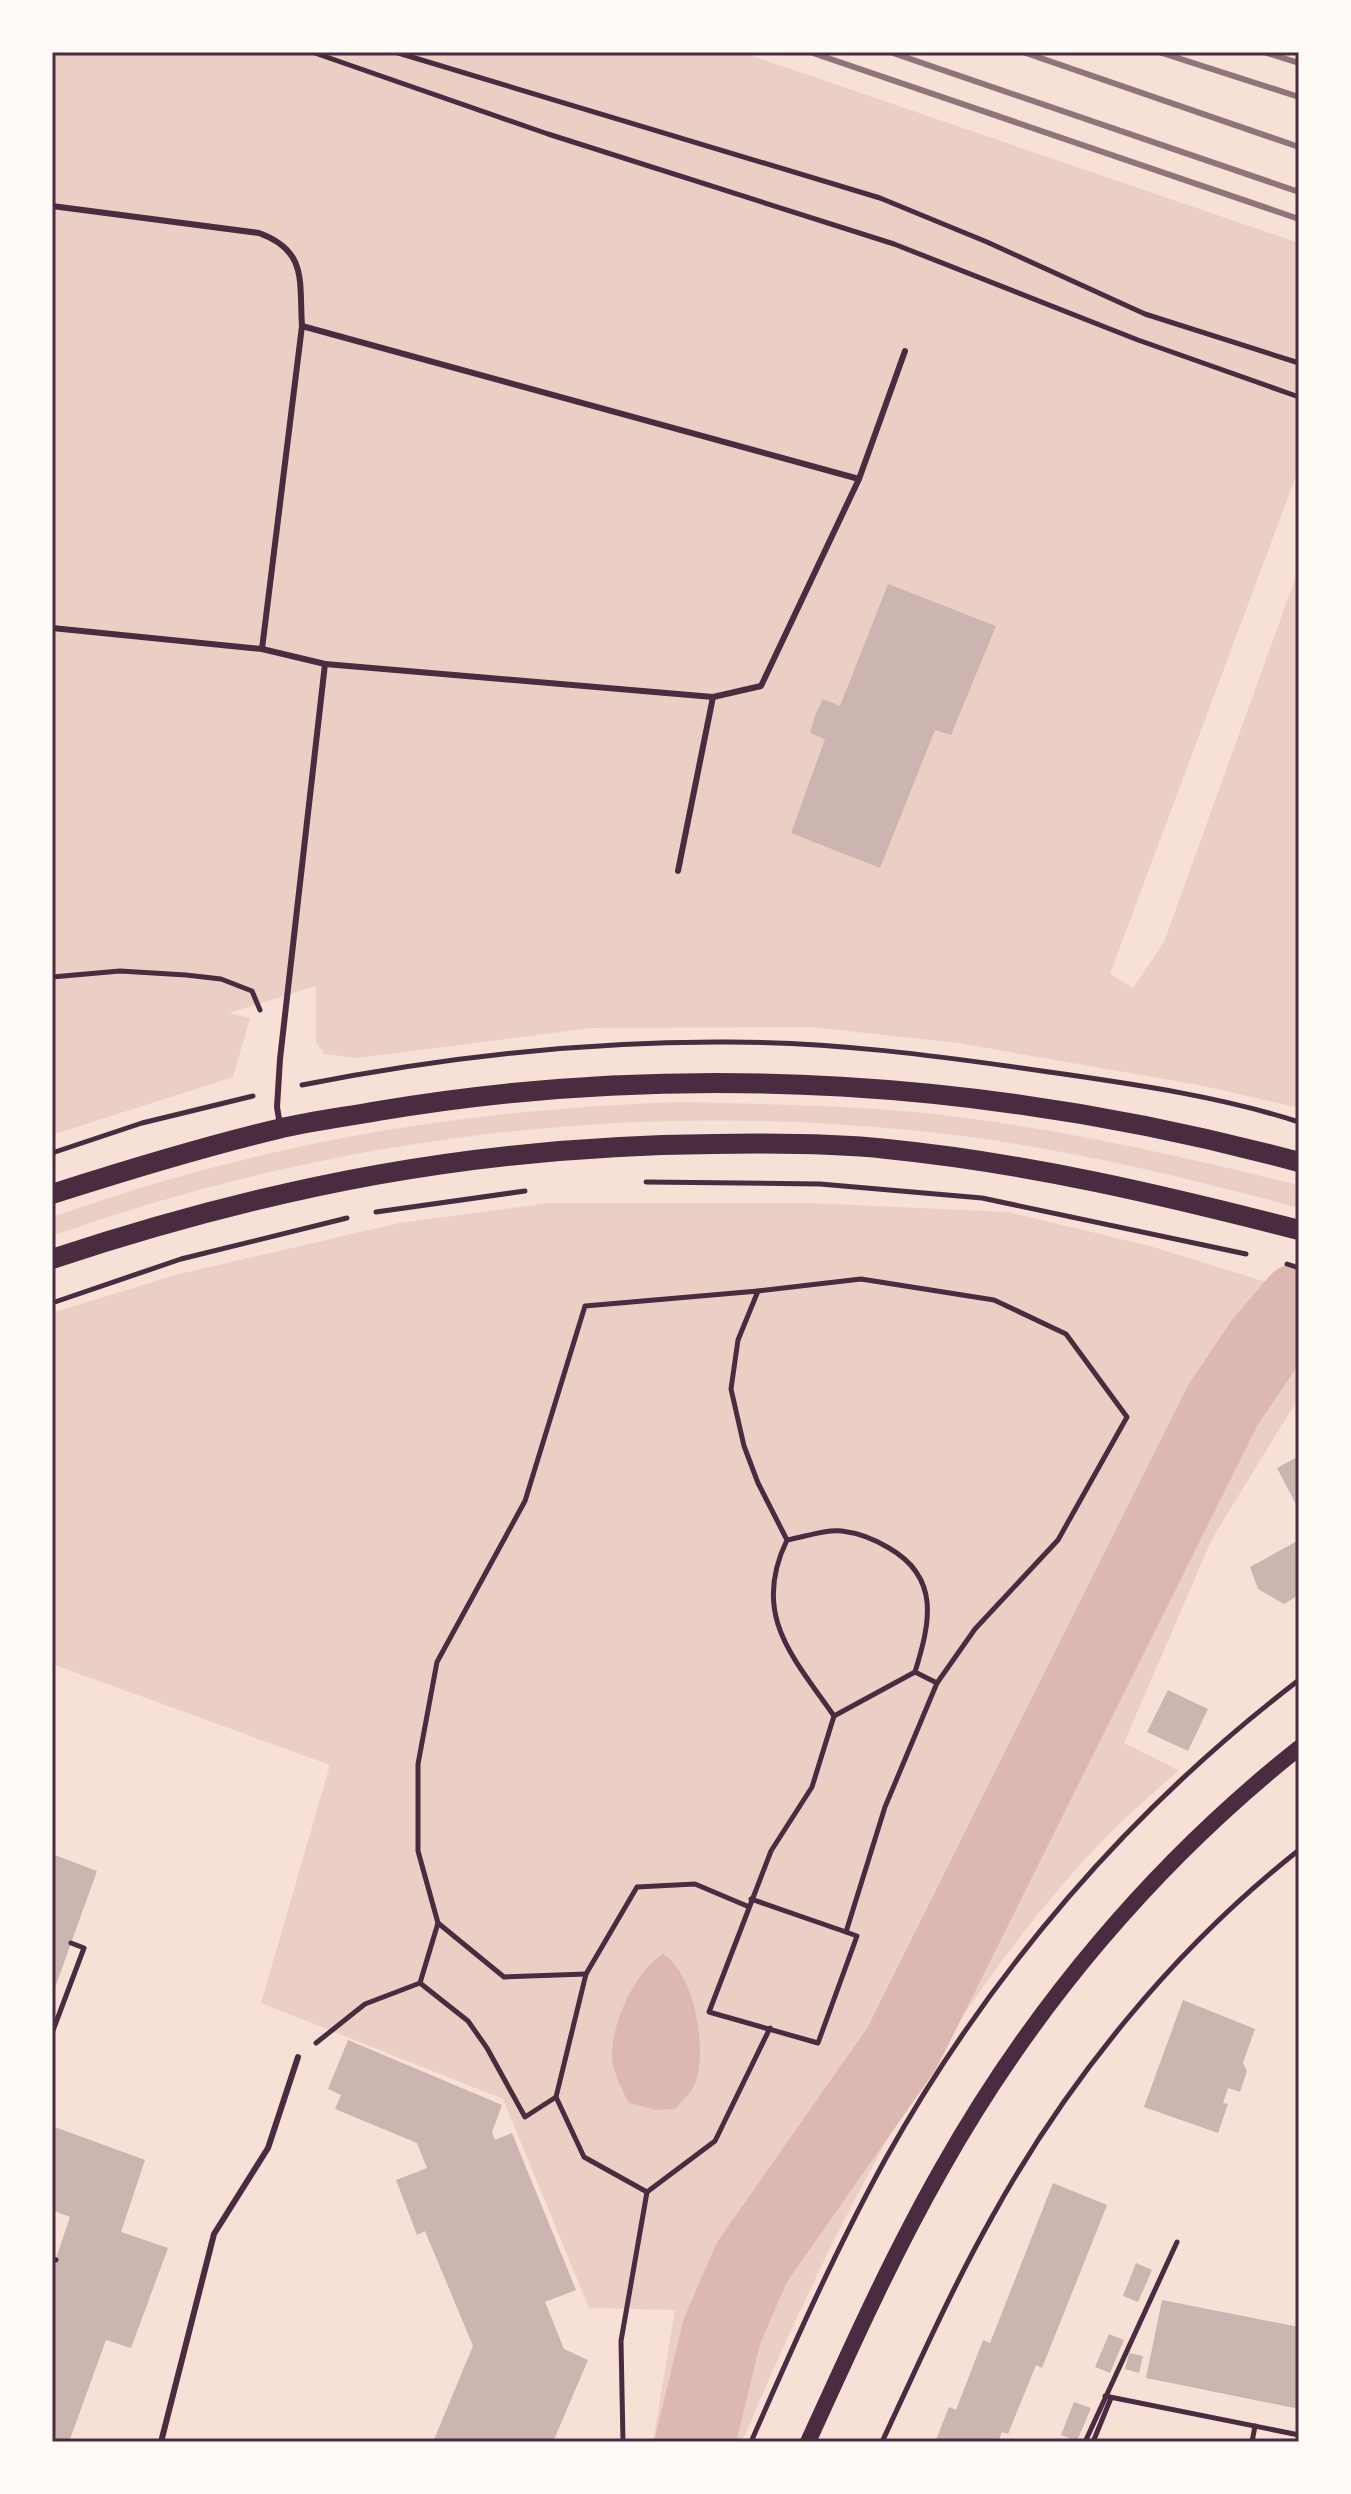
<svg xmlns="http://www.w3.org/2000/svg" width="1351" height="2494" viewBox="0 0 1351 2494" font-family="'Fira Sans Condensed',sans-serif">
<rect width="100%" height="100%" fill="#f7e1d7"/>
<g fill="#ebcfc5">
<path d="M52,52H741L1299,243V468L1110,974L1133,988L1164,942L1299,568V1108L1204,1086L958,1043L810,1027L592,1028L357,1058L324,1054L316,1042V986L229,1013L250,1018L233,1077L52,1135Z"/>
<path d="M683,1102C760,1104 838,1105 915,1112C1045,1125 1173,1154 1299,1185V1208C1174,1174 1048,1144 918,1131C627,1100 328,1138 52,1236V1217C261,1143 462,1109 683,1102Z"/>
<path d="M550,1203H812L1008,1212L1150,1246L1299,1292V1397L1212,1539L1124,1743L1179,1770C1157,1790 1133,1810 1112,1831C948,1997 832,2229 742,2442H653L675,2310L589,2308L503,2099L261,2003L330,1765L52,1664V1313L175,1275L399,1223Z"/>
</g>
<path fill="#dcb8b0" d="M663,1954C695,1974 708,2050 695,2084C691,2093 682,2101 675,2109L656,2110L629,2103C622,2089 613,2073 612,2057C611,2024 635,1971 663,1954Z"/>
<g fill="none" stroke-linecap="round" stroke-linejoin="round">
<path stroke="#dcb8b0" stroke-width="80" d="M695,2442L722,2331L752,2262L902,2048L1223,1405L1264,1344L1299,1303"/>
</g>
<g fill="#ccb4b1">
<path d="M888,584L996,626L951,735L935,730L880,868L791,833L825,739L810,733L815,716L823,699L840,706Z"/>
<path d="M1299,1456V1510L1277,1468Z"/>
<path d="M1299,1540V1595L1284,1604L1258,1589L1250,1567Z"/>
<path d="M1168,1690L1208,1709L1188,1751L1147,1732Z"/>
<path d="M52,1854L97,1871L52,1996Z"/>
<path d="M1183,2000L1255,2029L1243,2063L1247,2071L1240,2092L1228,2088L1223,2103L1228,2104L1218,2133L1144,2107Z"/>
<path d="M348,2040L502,2105L492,2132L495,2140L512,2133L576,2290L545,2302L564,2349L588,2360L553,2442H433L473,2346L425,2231L417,2235L396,2180L427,2168L417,2143L335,2109L341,2095L328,2089Z"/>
<path d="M52,2126L145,2160L121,2232L168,2248L131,2348L106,2340L69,2442H52V2270L70,2217L52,2210Z"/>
<path d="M1053,2183L1107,2205L1042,2368L1036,2365L1008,2434L1002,2432L998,2442H935L949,2407L956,2410L983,2340L990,2343Z"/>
<path d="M1136,2263L1152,2270L1138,2302L1123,2296Z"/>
<path d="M1162,2300L1299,2327V2409L1146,2378Z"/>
<path d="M1109,2334L1124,2340L1110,2373L1095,2367Z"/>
<path d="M1129,2353L1143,2356L1139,2373L1125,2369Z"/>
<path d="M1074,2402L1091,2408L1077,2441L1061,2435Z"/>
</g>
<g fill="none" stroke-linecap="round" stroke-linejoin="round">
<g stroke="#4a2c40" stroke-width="5">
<path d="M312,52L548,134L894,244L1138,340L1299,397"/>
<path d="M395,52L880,198L987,242L1145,314L1299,363"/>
<path d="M52,977L120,971L186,975L221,979L252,991L260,1010"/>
<path d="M302,1085C439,1058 577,1042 717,1042C829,1041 940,1056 1049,1072C1132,1084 1219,1096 1299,1122"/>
<path d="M52,1153L142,1123L253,1096"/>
<path d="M646,1182L820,1184L982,1198L1246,1254"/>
<path d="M376,1212L525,1191"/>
<path d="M1287,1264L1299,1268"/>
<path d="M52,1303L181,1259L347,1218"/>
<path d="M787,1540C804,1537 826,1529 842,1531C858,1533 876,1540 889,1548C941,1578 930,1623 915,1672"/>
<path d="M751,1899L846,1932L885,1807L937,1683L975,1629L1058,1540L1127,1417L1066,1334L994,1300L861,1279L758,1291"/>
<path d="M438,1923L504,1977L586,1974"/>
<path d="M846,1932L857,1936L818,2043L709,2012L771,1851L812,1787L834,1716L915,1672L937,1683"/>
<path d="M420,1983L468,2021L487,2048L525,2117L556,2097L584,2157L647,2192L621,2341L623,2442"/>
<path d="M52,2033L84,1948L71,1943"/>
<path d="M316,2043L365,2004L420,1983L438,1923L418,1851V1764L437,1662L525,1501L585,1306L758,1291L738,1340L731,1389L744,1446L758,1483L787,1540C751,1614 792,1656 834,1716"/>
<path d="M556,2097L586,1974L637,1887L695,1884L747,1906"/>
<path d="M647,2192L715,2141L770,2028"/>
<path d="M52,2259L56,2260"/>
<path d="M1105,2396L1299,2435"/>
<path d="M751,2442C793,2346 836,2249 886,2158C990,1972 1130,1809 1299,1680"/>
<path d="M882,2442C917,2367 951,2290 992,2217C1068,2079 1175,1948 1299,1850"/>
<path d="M1085,2442L1177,2242"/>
<path d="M1093,2442L1111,2398"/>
<path d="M1252,2442L1255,2426"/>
</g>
<g stroke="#4a2c40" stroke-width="6">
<path d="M52,206L259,233C308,251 299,281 302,326L859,479"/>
<path d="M52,628L262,649L325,664"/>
<path d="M262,649L302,326"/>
<path d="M678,871L713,697"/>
<path d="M280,1125L277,1107L280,1059L325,664L713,697L761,686L859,479L905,351"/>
<path d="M161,2442L214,2234L268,2148L298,2057"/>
</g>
<path stroke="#4a2c40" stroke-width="16" d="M808,2442C850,2350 891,2258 941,2170C1032,2008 1154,1863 1299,1748"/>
<g stroke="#4a2c40" stroke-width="20">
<path d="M52,1194C127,1170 202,1147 278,1129C311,1121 345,1117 378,1111C685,1059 999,1081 1299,1162"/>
<path d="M52,1259C276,1185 478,1146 714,1144C772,1143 830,1143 887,1149C1027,1163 1163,1195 1299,1230"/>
</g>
<g stroke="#8f747c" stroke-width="6">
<path d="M810,52L1299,219"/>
<path d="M890,52L1299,192"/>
<path d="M1023,52L1299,147"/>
<path d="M1159,52L1299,97"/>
<path d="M1264,52L1299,63"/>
</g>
</g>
<rect width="1351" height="2494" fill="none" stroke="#fffaf5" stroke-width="108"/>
<rect x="54" y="54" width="1243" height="2386" fill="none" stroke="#4a2c40" stroke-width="3"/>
</svg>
